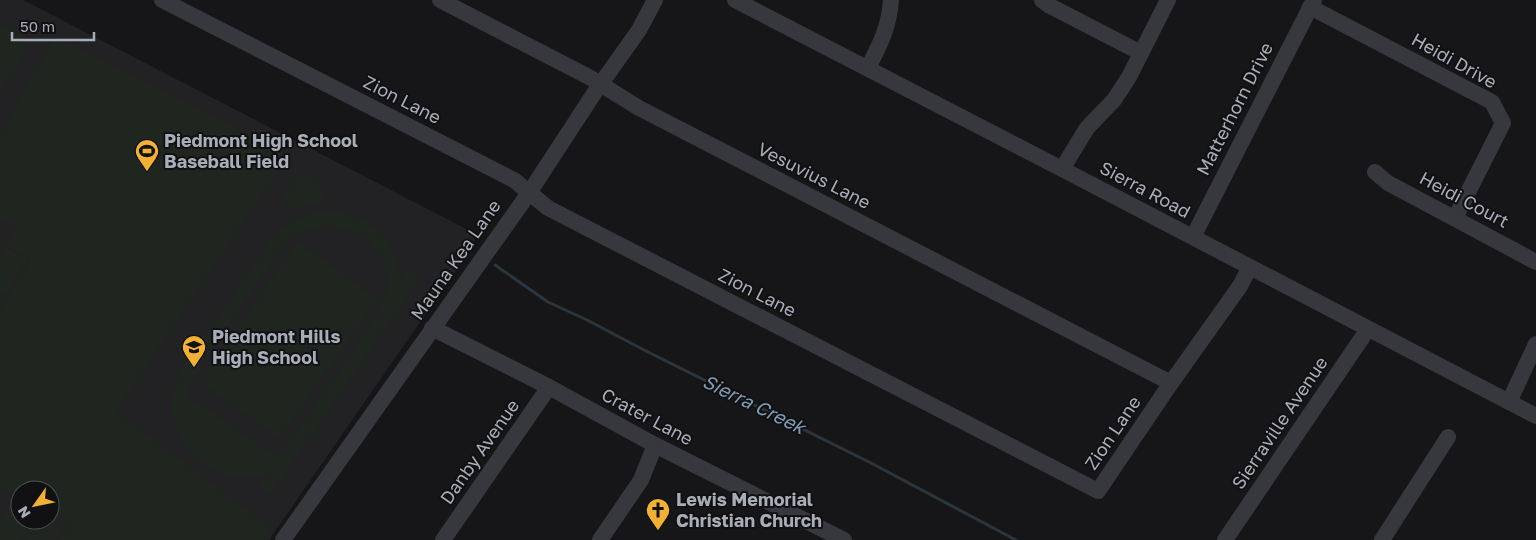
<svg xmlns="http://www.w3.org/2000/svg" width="1536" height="540" viewBox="0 0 1536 540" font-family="'Golos Text',sans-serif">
<rect width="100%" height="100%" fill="#161618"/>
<path fill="#222225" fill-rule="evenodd" d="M0,0H23L476,234L472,247L269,540H0ZM20,490H50V520H20Z"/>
<g fill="#1e261f" fill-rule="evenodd">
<path d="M0,24L27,39L24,45L27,47L0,95Z"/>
<path d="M55,36L289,155L249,215V218L246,219L116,411L272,528L263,540H60L68,526L50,516V490H20V499L0,488V312L30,259L6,245L16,226L0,217V198L2,195L0,194V133Z"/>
<path d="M302,170L306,173L328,197L327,201L296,210L281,200Z"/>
<path d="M321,211C366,210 396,236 401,281L409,269L421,277L271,494L259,486L267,474C253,477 239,479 225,475C191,465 168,430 173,395C174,385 178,376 183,366L270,241C284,224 299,216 321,211ZM322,226C372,225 402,269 378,314L293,437L283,449L274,455L188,396L191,382L194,375L282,248C294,236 305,229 322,226Z"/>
<path d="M298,242L378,299L280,438L199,381Z"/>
<path d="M5,247L27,260L6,296L0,293V257Z"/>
<path d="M12,500L20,505V520H31L20,540H0V522Z"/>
<path d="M36,520H46L61,528L55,540H25Z"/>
</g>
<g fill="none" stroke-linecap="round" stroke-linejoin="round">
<path stroke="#2c353c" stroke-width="3" d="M495,265L548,302L587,320L646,351L871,463L1016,540"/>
<g stroke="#37383d" stroke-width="16">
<path d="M162,0L514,180L548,208L1098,491L1171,383L1240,286L1250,267"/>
<path d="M440,0L589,77L639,108L1171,383"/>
<path d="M735,0L1062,169L1536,416"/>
<path d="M1042,0L1050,6L1141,53"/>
<path d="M1310,7L1492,102L1503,123L1455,218"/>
<path d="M868,68C880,44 889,28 891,0"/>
<path d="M1062,169L1087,128L1114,100L1129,77L1168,0"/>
<path d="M1375,172L1388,183L1536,262"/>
<path d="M1193,237L1314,0"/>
<path d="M432,328L549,387L655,445L844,540"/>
<path d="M1509,402L1536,344"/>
<path d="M283,540L529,193L593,95L639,30L655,0"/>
<path d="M443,540L549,387"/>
<path d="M600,540L641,480L655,445"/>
<path d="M1225,540L1368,329"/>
<path d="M1382,540L1448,437"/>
</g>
</g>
<defs>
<g id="stadium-pin" transform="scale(1.25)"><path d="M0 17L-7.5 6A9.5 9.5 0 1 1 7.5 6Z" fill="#f2b134" stroke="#111113"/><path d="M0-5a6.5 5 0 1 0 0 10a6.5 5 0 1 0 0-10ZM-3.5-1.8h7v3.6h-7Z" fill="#111"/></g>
<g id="school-pin" transform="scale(1.25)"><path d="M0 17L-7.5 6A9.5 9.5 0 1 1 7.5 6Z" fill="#f2b134" stroke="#111113"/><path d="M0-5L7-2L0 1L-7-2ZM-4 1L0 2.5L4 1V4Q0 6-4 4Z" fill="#111"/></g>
<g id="church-pin" transform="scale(1.25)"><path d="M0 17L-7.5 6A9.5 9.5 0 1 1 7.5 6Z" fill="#f2b134" stroke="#111113"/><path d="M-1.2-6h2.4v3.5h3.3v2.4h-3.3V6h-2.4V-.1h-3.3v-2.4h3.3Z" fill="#111"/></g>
</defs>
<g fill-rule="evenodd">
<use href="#stadium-pin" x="147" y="151"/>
<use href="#school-pin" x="194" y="347"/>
<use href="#church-pin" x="658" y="510"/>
</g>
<g text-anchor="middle" stroke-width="4" stroke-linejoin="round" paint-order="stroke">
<g font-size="18" fill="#a8adb8" stroke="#111113">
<text transform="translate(1454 61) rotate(29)" y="6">Heidi Drive</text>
<text transform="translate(402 100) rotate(27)" y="6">Zion Lane</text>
<text transform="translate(1235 109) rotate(-63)" y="6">Matterhorn Drive</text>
<text transform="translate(814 176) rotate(27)" y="6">Vesuvius Lane</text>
<text transform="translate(1145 190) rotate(28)" y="6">Sierra Road</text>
<text transform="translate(1464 200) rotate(28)" y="6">Heidi Court</text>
<text transform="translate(456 260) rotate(-55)" y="6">Mauna Kea Lane</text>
<text transform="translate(757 293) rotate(27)" y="6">Zion Lane</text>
<text transform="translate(647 417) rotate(28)" y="6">Crater Lane</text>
<text transform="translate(1280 423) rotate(-56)" y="6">Sierraville Avenue</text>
<text transform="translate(1113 433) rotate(-56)" y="6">Zion Lane</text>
<text transform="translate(480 452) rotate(-55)" y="6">Danby Avenue</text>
</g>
<g font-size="18" font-weight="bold" fill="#a8adb8" stroke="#111113" text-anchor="start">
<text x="164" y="147">Piedmont High School<tspan x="164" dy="21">Baseball Field</tspan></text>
<text x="212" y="343">Piedmont Hills<tspan x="212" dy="21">High School</tspan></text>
<text x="676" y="506">Lewis Memorial<tspan x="676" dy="21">Christian Church</tspan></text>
</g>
<g font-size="19" font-style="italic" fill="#7f9bb3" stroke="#111113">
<text transform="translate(754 404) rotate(26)" y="7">Sierra Creek</text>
</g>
</g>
<g transform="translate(35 505) rotate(237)"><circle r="24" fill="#111113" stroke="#4d4f55"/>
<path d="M0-4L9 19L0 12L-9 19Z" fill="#f2b134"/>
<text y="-8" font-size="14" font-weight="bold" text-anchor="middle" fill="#a8adb8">N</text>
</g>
<path d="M12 32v8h82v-8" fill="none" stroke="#a8adb8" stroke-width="2.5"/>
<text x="20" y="32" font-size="15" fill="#a8adb8" stroke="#111113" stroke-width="4" paint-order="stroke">50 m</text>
</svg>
